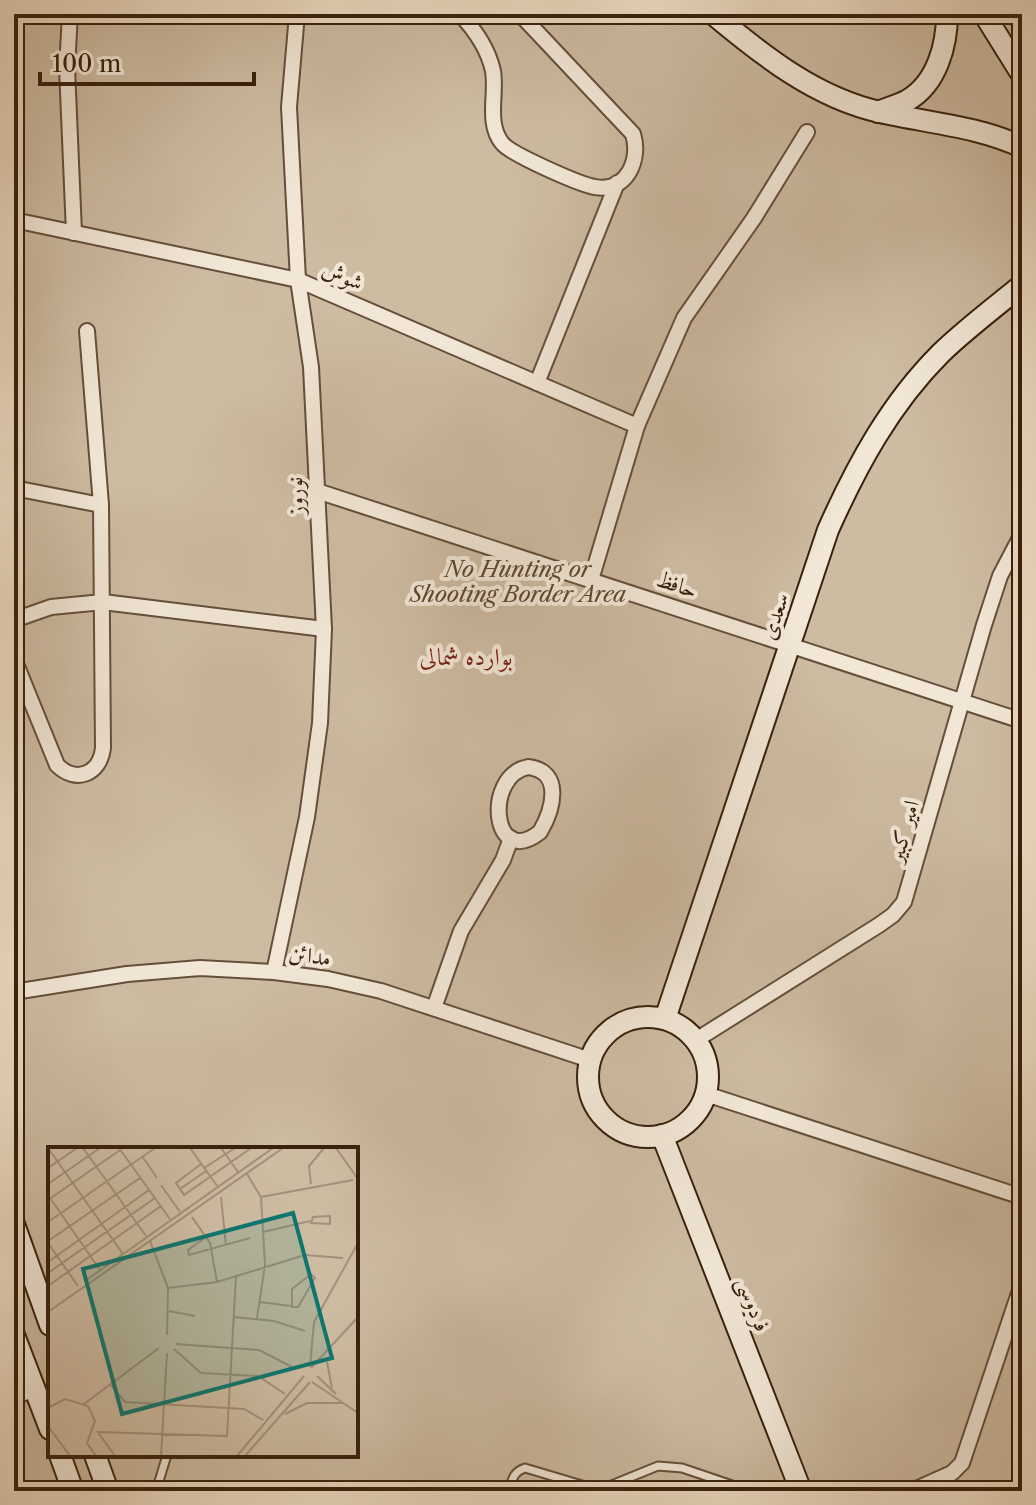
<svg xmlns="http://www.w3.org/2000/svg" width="1036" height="1505" viewBox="0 0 1036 1505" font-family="'Libre Caslon Text',Amiri,serif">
<rect width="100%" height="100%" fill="#ebdac1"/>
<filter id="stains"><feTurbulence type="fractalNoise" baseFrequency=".0025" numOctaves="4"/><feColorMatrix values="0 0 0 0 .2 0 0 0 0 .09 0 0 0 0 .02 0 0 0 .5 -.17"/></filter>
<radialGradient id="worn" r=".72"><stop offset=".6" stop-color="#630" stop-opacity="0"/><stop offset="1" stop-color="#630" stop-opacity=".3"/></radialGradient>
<path fill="#cdbba2" stroke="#826e58" stroke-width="2" fill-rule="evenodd" d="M14,14H1022V1491H14ZM50,1149H356V1455H50Z"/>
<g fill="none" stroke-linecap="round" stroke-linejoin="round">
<g stroke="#654f3a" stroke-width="11">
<g id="lane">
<path d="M156,1491L167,1455"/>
<path d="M509,1491C512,1480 513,1472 525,1468L599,1490L658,1466L682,1468L750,1491"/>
</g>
</g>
<g stroke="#654f3a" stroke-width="18">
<g id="street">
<path d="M70,14L67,68L74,233"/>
<path d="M460,14C475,30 488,48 493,71C497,94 486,123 502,143C510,154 581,185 595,187C627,193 641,159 633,134L520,14"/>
<path d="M14,220L298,280L637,426"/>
<path d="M537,383L617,183"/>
<path d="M14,488L101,505"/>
<path d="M317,491L1022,721"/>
<path d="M591,580L637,426L684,318L754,218L807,132"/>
<path d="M14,620L51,607L103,602L324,629"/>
<path d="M14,659L57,765C76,784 100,774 103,748L101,505L87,331"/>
<path d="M528,767C564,771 553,810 540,832C492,870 483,776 528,767Z"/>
<path d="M274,972L307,817L320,723L324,629L311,367L298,280L289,107L297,14"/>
<path d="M14,992L127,974L200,968L274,972L328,979L381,991L590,1060"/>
<path d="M434,1008L461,931L503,860L511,838"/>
<path d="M696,1040L879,925L893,915L904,902L984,625L1000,576L1022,534"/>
<path d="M706,1094L1022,1197"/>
<path d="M14,1397L35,1389"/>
<path d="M912,1491L952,1473L962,1463L1022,1284"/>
</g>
</g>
<g stroke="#38210d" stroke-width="24">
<g id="secondary">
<path d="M713,14C762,55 816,98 880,112C928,123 977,126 1022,147"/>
<path d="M984,14L1022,75"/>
<path d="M1018,14L1022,21"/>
<path d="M878,112C887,108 899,105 908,100C937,83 947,45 947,14"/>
<circle cx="648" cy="1077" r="60"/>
<path d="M665,1019L828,530C857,465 890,404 941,353C966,329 995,307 1022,285"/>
<path d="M662,1135L801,1491"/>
<path d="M14,1224L50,1325"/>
<path d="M14,1335L50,1429"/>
<path d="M60,1455L73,1491"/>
<path d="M95,1455L108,1491"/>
</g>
</g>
<use href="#lane" stroke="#f2e7d7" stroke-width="7"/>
<use href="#street" stroke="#f2e7d7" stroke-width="14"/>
<use href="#secondary" stroke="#f2e7d7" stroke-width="20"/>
</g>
<g text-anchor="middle" stroke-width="8" stroke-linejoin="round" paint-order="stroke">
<g font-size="22" fill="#38210d" stroke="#f2e7d7">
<text transform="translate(343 275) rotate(23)" y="8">شوش</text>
<text transform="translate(295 496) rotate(-93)" y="8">نوروز</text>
<text transform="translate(677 584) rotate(18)" y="8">حافظ</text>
<text transform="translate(774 616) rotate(-72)" y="8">سعدی</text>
<text transform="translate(903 831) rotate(-74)" y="8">امیر کبیر</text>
<text transform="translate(310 955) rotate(8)" y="8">مدائن</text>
<text transform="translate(754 1304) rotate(69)" y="8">فردوسی</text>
</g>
<g font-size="22" font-style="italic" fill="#5d4832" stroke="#f2e7d7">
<text x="518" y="577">No Hunting or<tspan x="518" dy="25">Shooting Border Area</tspan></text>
</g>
<g font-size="24" fill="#7a1f14" stroke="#f2e7d7">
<text x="466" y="665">بوارده شمالی</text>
</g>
</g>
<g transform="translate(48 1147)">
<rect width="310" height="310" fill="#ebdac1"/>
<path d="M0,1H310V309H0Z" fill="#cdbba2"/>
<path fill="none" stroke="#a39079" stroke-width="2" d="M0,1L75,107M35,1L98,89M71,1L122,72M142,1L169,39M173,1L190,25M288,1L310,32M94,9L109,31M153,17L128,36L136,48L203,1M0,21L29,1M156,21L187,1M199,27L213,50L217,118L209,171M0,37L52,1M263,37L261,19L276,1M113,38L132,65M132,42L158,24M0,48L52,123M173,50L178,99M213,50L305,33M0,53L75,1M282,69V77L263,76L265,70ZM144,70L162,96L169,135M0,75L107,1M215,85L262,74M158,90L140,103L141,108L202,91M0,94L92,31M102,94L120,141L119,188M0,96L30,139M0,115L101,43M0,126L107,51M263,127L267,131L250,160H244V142ZM37,134L225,1M0,139L113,59M120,141L169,135L257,108L295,111M212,155L243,159M121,164L147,169M0,165L235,1M186,170L226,174L257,184M128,197L211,203L244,220M126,202L153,226L210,229L237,247M279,215L284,241M262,220L266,175L310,96M263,221L310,170M269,229L288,247M264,235L310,266M62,237L77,255L196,262L215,273M36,257L111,201M0,261L17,252L40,259L47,274L39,296L48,309M237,267L259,256H295M0,279L22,309M49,284L67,309M49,285L179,289L188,129M113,309L119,206M189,309L256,229M197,309L262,235"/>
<path fill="#0f766e" fill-opacity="0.15" stroke="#0f766e" stroke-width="4" d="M245,66L284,211L74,267L35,122Z"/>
<rect width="310" height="310" fill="none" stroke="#38210d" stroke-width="4"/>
</g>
<rect width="1036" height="1505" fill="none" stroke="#ebdac1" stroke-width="48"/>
<rect x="16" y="16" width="1004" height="1473" fill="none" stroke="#38210d" stroke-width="4"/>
<rect x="24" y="24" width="988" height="1457" fill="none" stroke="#38210d" stroke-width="2"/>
<path d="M40 72v12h214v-12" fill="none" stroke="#38210d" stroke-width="4"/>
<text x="52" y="72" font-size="24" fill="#38210d" stroke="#f2e7d7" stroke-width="6" paint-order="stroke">100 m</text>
<rect width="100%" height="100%" filter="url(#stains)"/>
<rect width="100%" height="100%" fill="url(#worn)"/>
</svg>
